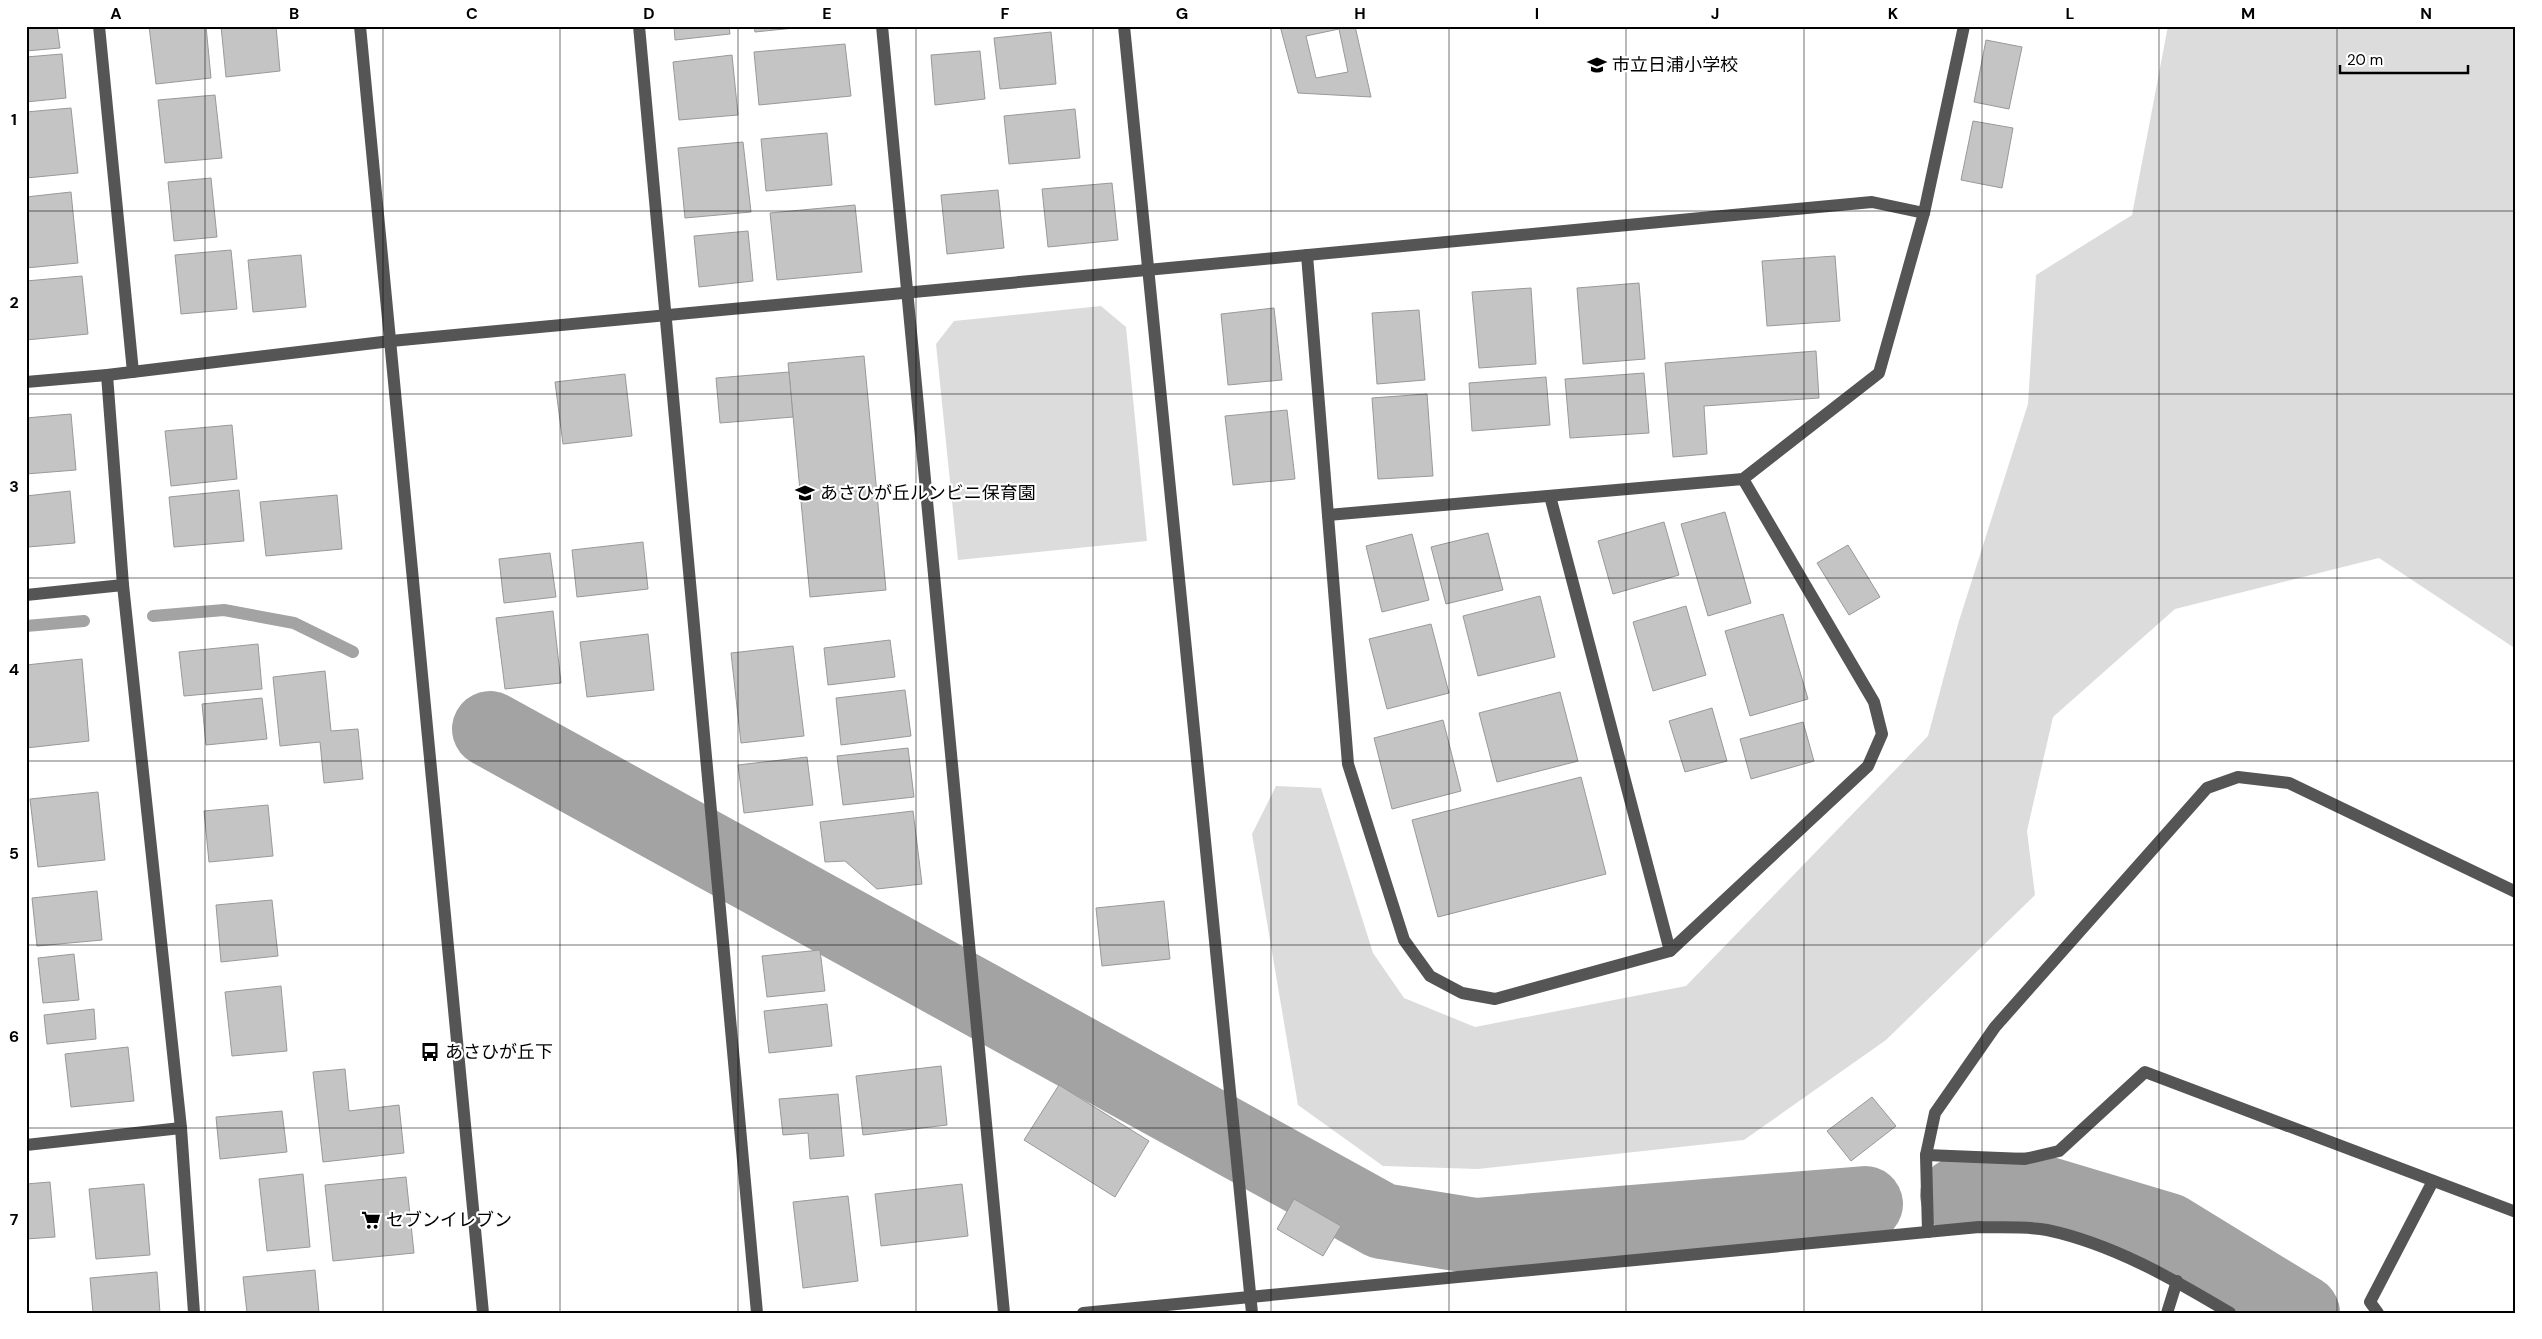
<svg xmlns="http://www.w3.org/2000/svg" width="2542" height="1339" viewBox="0 0 2542 1339" font-family="'DM Sans','Noto Sans JP',sans-serif">
<rect width="100%" height="100%" fill="#fff"/>
<g fill="#dcdcdc">
<path d="M2168,26H2516V649L2379,558L2175,609L2053,717L2027,831L2035,895L1886,1040L1744,1140L1478,1169L1383,1166L1298,1105L1252,834L1276,786L1321,788L1373,953L1404,998L1475,1027L1686,986L1928,736L1958,624L2028,404L2036,275L2132,215Z"/>
<path d="M1101,306L1126,327L1147,541L958,560L936,344L954,321Z"/>
</g>
<g fill="none" stroke-linecap="round" stroke-linejoin="round">
<g stroke="#a3a3a3" stroke-width="12">
<path d="M153,616L224,610L294,623L353,652"/>
<path d="M26,626L84,621"/>
</g>
<g stroke="#a3a3a3" stroke-width="76">
<path d="M490,729L1382,1221L1475,1236L1865,1204"/>
<path d="M1958,1195L2031,1190L2168,1231L2302,1313"/>
</g>
</g>
<g fill="#c4c4c4" stroke="#999" fill-rule="evenodd">
<path d="M26,26H57L60,48L26,51Z"/>
<path d="M149,26H206L211,78L156,84Z"/>
<path d="M221,26H276L280,71L226,77Z"/>
<path d="M674,26H729L730,34L675,40Z"/>
<path d="M754,26H814L755,32Z"/>
<path d="M1280,26H1355L1371,97L1298,93ZM1339,29L1348,72L1316,78L1306,36Z"/>
<path d="M1051,32L1056,84L1000,89L994,38Z"/>
<path d="M1986,40L2022,47L2009,109L1974,102Z"/>
<path d="M845,44L851,96L759,105L754,52Z"/>
<path d="M980,51L985,99L935,105L931,55Z"/>
<path d="M62,54L66,98L26,102V57Z"/>
<path d="M732,55L738,115L679,120L673,62Z"/>
<path d="M215,95L222,158L165,163L158,100Z"/>
<path d="M71,108L78,173L26,178V112Z"/>
<path d="M1075,109L1080,158L1009,164L1004,116Z"/>
<path d="M1973,121L2013,128L2002,188L1961,180Z"/>
<path d="M827,133L832,185L766,191L761,139Z"/>
<path d="M743,142L751,212L685,218L678,148Z"/>
<path d="M211,178L217,237L174,241L168,182Z"/>
<path d="M1112,183L1118,240L1048,247L1042,189Z"/>
<path d="M998,190L1004,248L947,254L941,195Z"/>
<path d="M71,192L78,263L26,268V197Z"/>
<path d="M855,205L862,272L777,280L770,213Z"/>
<path d="M748,231L753,281L699,287L694,236Z"/>
<path d="M231,250L237,309L181,314L175,255Z"/>
<path d="M301,255L306,307L253,312L248,260Z"/>
<path d="M1835,256L1840,321L1767,326L1762,261Z"/>
<path d="M82,276L88,334L26,340V281Z"/>
<path d="M1639,283L1645,359L1583,364L1577,288Z"/>
<path d="M1531,288L1536,364L1479,368L1472,292Z"/>
<path d="M1274,308L1282,380L1228,385L1221,314Z"/>
<path d="M1419,310L1425,380L1377,384L1372,313Z"/>
<path d="M1816,351L1819,398L1704,406L1707,454L1673,457L1665,363Z"/>
<path d="M864,356L886,590L810,597L788,363Z"/>
<path d="M789,372L793,417L720,423L716,378Z"/>
<path d="M1644,373L1649,433L1570,438L1565,379Z"/>
<path d="M625,374L632,436L563,444L555,382Z"/>
<path d="M1546,377L1550,425L1472,431L1469,383Z"/>
<path d="M1427,394L1433,476L1378,479L1372,398Z"/>
<path d="M1287,410L1295,479L1233,485L1225,416Z"/>
<path d="M71,414L76,470L26,474V418Z"/>
<path d="M232,425L237,479L171,486L165,431Z"/>
<path d="M239,490L244,541L174,547L169,497Z"/>
<path d="M70,491L75,543L28,547L26,496Z"/>
<path d="M337,495L342,549L266,556L260,502Z"/>
<path d="M1725,512L1751,603L1708,616L1681,524Z"/>
<path d="M1664,522L1679,575L1613,594L1598,541Z"/>
<path d="M1488,533L1503,590L1446,604L1431,547Z"/>
<path d="M1412,534L1429,600L1382,612L1366,546Z"/>
<path d="M643,542L648,589L577,597L572,550Z"/>
<path d="M1848,545L1880,597L1849,615L1817,563Z"/>
<path d="M550,553L556,597L504,603L499,559Z"/>
<path d="M1540,596L1555,657L1478,676L1463,616Z"/>
<path d="M1686,606L1706,675L1653,691L1633,622Z"/>
<path d="M553,611L561,683L505,689L496,618Z"/>
<path d="M1783,614L1808,699L1750,716L1725,631Z"/>
<path d="M1431,624L1449,693L1387,709L1369,639Z"/>
<path d="M648,634L654,690L587,697L580,642Z"/>
<path d="M890,640L895,677L828,685L824,648Z"/>
<path d="M258,644L262,689L184,696L179,652Z"/>
<path d="M793,646L804,736L741,743L731,653Z"/>
<path d="M82,659L89,741L26,748V665Z"/>
<path d="M325,671L331,731L358,729L363,779L324,783L320,742L280,746L273,677Z"/>
<path d="M905,690L911,736L841,745L836,698Z"/>
<path d="M1560,692L1578,761L1497,782L1479,713Z"/>
<path d="M262,698L267,739L206,745L202,704Z"/>
<path d="M1712,708L1727,761L1685,772L1669,721Z"/>
<path d="M1443,720L1461,791L1392,809L1374,738Z"/>
<path d="M1803,722L1814,761L1751,779L1740,739Z"/>
<path d="M908,748L914,797L843,805L837,756Z"/>
<path d="M807,757L813,805L744,813L738,765Z"/>
<path d="M1581,777L1606,874L1438,917L1412,820Z"/>
<path d="M98,792L105,860L38,867L30,799Z"/>
<path d="M268,805L273,856L209,862L204,811Z"/>
<path d="M913,811L922,884L877,889L845,861L825,862L820,822Z"/>
<path d="M97,891L102,940L37,946L32,898Z"/>
<path d="M272,900L278,956L221,962L216,905Z"/>
<path d="M1164,901L1170,959L1102,966L1096,908Z"/>
<path d="M820,950L825,991L767,997L762,956Z"/>
<path d="M74,954L79,1000L43,1003L38,958Z"/>
<path d="M281,986L287,1051L232,1056L225,992Z"/>
<path d="M827,1004L832,1046L769,1053L764,1011Z"/>
<path d="M94,1009L96,1039L47,1044L44,1015Z"/>
<path d="M128,1047L134,1101L71,1107L65,1054Z"/>
<path d="M941,1066L947,1125L863,1135L856,1076Z"/>
<path d="M345,1069L349,1111L399,1105L404,1153L323,1162L313,1072Z"/>
<path d="M1059,1085L1149,1141L1115,1197L1024,1140Z"/>
<path d="M838,1094L844,1156L810,1159L808,1133L783,1135L779,1099Z"/>
<path d="M1872,1097L1896,1126L1851,1161L1827,1131Z"/>
<path d="M282,1111L287,1152L220,1159L216,1117Z"/>
<path d="M303,1174L310,1247L267,1251L259,1179Z"/>
<path d="M406,1177L414,1253L333,1261L325,1185Z"/>
<path d="M50,1182L55,1237L26,1239V1184Z"/>
<path d="M144,1184L150,1255L96,1259L89,1189Z"/>
<path d="M962,1184L968,1236L881,1246L875,1194Z"/>
<path d="M848,1196L858,1281L803,1288L793,1202Z"/>
<path d="M1294,1199L1341,1226L1323,1256L1277,1229Z"/>
<path d="M315,1270L319,1313H247L243,1277Z"/>
<path d="M157,1272L160,1313H93L90,1278Z"/>
</g>
<g fill="none" stroke-linecap="round" stroke-linejoin="round">
<g stroke="#555" stroke-width="12">
<path d="M99,26L133,372"/>
<path d="M360,26L483,1313"/>
<path d="M639,26L757,1313"/>
<path d="M882,26L1004,1313"/>
<path d="M1124,26L1252,1313"/>
<path d="M1307,255L1348,764L1404,940L1430,976L1462,993L1495,999L1670,951L1868,766L1882,734L1874,702L1743,479"/>
<path d="M107,375L123,585L181,1128L194,1313"/>
<path d="M26,382L107,375L391,341L1872,202L1924,213"/>
<path d="M1550,496L1670,951"/>
<path d="M1328,515L1743,479L1879,373L1924,213L1964,26"/>
<path d="M26,595L123,585"/>
<path d="M26,1145L181,1128"/>
<path d="M1926,1155L2025,1159L2059,1151L2145,1072L2516,1212"/>
<path d="M1928,1232L1926,1155L1935,1113L1995,1027L2207,788L2238,777L2289,783L2516,892"/>
<path d="M1083,1313L1979,1227C2001,1228 2026,1226 2047,1230C2113,1244 2173,1279 2230,1313"/>
<path d="M2167,1313L2177,1281"/>
<path d="M2378,1313L2370,1302L2433,1181"/>
</g>
</g>
<path fill="none" stroke="#000" stroke-width="1" stroke-opacity="0.55" d="M205,26V1313M383,26V1313M560,26V1313M738,26V1313M916,26V1313M1093,26V1313M1271,26V1313M1449,26V1313M1626,26V1313M1804,26V1313M1982,26V1313M2159,26V1313M2337,26V1313M26,211H2516M26,394H2516M26,578H2516M26,761H2516M26,945H2516M26,1128H2516"/>
<defs>
<g id="school-bare" transform="scale(1.5)"><path d="M0-5L7-2L0 1L-7-2ZM-4 1L0 2.5L4 1V4Q0 6-4 4Z" fill="#000" stroke="#fff" stroke-width="2.5" paint-order="stroke"/></g>
<g id="bus-bare" transform="scale(1.5)"><path d="M-5-6H5V4H4V6H2V4H-2V6H-4V4H-5ZM-3.5-4V0h7V-4ZM-3.5 1.2v1.5H-2V1.2ZM2 1.2v1.5H3.5V1.2Z" fill="#000" stroke="#fff" stroke-width="2.5" paint-order="stroke"/></g>
<g id="supermarket-bare" transform="scale(1.5)"><path d="M-6-5.5h2.5l.6 2H6L4.5 2H-2.5L-4.4-4H-6ZM-1.5 3.2a1.3 1.3 0 1 0 .1 0ZM3 3.2a1.3 1.3 0 1 0 .1 0Z" fill="#000" stroke="#fff" stroke-width="2.5" paint-order="stroke"/></g>
</defs>
<g fill-rule="evenodd">
<use href="#school-bare" x="1597" y="65"/>
<use href="#school-bare" x="805" y="493"/>
<use href="#bus-bare" x="430" y="1052"/>
<use href="#supermarket-bare" x="371" y="1220"/>
</g>
<g text-anchor="middle" stroke-width="4.5" stroke-linejoin="round" paint-order="stroke">
<g font-size="18" fill="#000" stroke="#fff" text-anchor="start">
<text x="1612" y="71">市立日浦小学校</text>
<text x="820" y="499">あさひが丘ルンビニ保育園</text>
<text x="445" y="1058">あさひが丘下</text>
<text x="386" y="1226">セブンイレブン</text>
</g>
</g>
<rect width="2542" height="1339" fill="none" stroke="#ffffff" stroke-width="55"/>
<path d="M2340 65v8h128v-8" fill="none" stroke="#000000" stroke-width="2.5"/>
<text x="2347" y="65" font-size="15" fill="#000000" stroke="#ffffff" stroke-width="4" paint-order="stroke">20 m</text>
<rect x="28" y="28" width="2486" height="1284" fill="none" stroke="#000" stroke-width="2"/>
<g font-size="16" text-anchor="middle" font-weight="bold" fill="#000">
<text x="116" y="19">A</text>
<text x="294" y="19">B</text>
<text x="472" y="19">C</text>
<text x="649" y="19">D</text>
<text x="827" y="19">E</text>
<text x="1005" y="19">F</text>
<text x="1182" y="19">G</text>
<text x="1360" y="19">H</text>
<text x="1537" y="19">I</text>
<text x="1715" y="19">J</text>
<text x="1893" y="19">K</text>
<text x="2070" y="19">L</text>
<text x="2248" y="19">M</text>
<text x="2426" y="19">N</text>
<text x="14" y="125">1</text>
<text x="14" y="308">2</text>
<text x="14" y="492">3</text>
<text x="14" y="675">4</text>
<text x="14" y="859">5</text>
<text x="14" y="1042">6</text>
<text x="14" y="1225">7</text>
</g>
</svg>
